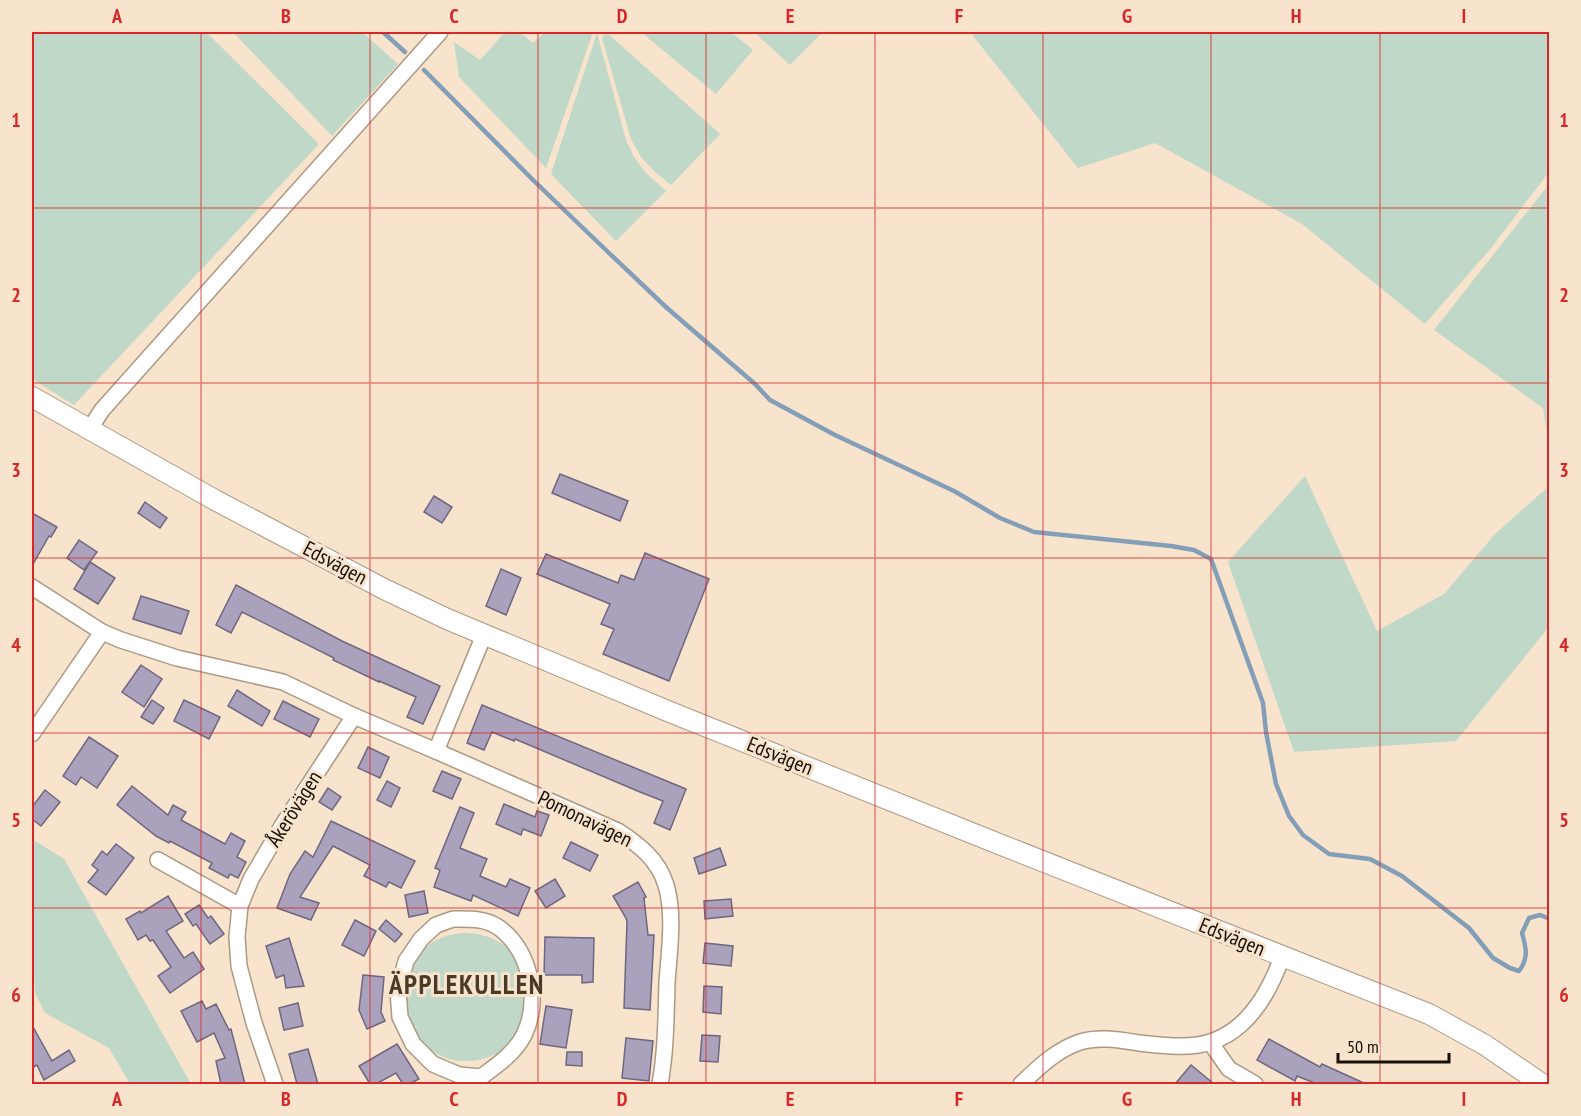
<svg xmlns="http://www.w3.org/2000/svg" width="1581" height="1116" viewBox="0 0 1581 1116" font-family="'PT Sans Narrow',sans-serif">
<rect width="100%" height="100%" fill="#f8e3cc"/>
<g fill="#bfd8c8">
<path d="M32,32H206L319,144L74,405L32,379Z"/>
<path d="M233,32H362L398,64L332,136Z"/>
<path d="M505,32H520L533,43L545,32H593L546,168L459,77L454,42L480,60Z"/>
<path d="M606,32L720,134L671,185L655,172L641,157L631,139L602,38Z"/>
<path d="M641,32H731L753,50L716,94Z"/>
<path d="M754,32H823L790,65Z"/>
<path d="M970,32H1549V172L1491,248L1425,324L1302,224L1155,143L1078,168Z"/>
<path d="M597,33L626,140L634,157L646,173L666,191L616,241L551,174Z"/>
<path d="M1549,184V447L1543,408L1434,330Z"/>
<path d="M1305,476L1377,631L1444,594L1496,533L1549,486V627L1456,741L1294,752L1228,562Z"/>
<path d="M32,839L64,859L191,1084H130L109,1048L45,1013L35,993L32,941Z"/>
<circle cx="466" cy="997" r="64"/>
</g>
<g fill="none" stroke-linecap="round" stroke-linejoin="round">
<g stroke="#839eb7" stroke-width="4.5">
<path d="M383,32L405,52"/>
<path d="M424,70L533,180L609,253L667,308L755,384L770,400L835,435L954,491L1000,518L1034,532L1171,546L1194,550L1211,559L1263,703L1266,732L1276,784L1289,816L1303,835L1329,854L1370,859L1402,876L1469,928L1493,958L1510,968L1519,971C1529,958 1526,947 1522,933L1529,918L1540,915L1550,919"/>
</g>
</g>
<g fill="#aaa2bc" stroke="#6e677f" stroke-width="1.5">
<path d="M560,474L628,501L620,521L552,493Z"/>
<path d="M434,496L452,507L442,523L424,512Z"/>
<path d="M145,502L167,518L160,528L138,513Z"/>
<path d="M32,513L57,527L51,537L49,536L32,566Z"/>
<path d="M79,540L97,552L84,570L67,558Z"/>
<path d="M645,553L709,579L669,681L603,654L614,629L601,624L610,604L537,574L546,554L618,583L621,575L634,580Z"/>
<path d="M90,562L115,578L98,604L74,589Z"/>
<path d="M501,569L521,578L506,615L486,606Z"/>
<path d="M236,585L342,641L440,686L423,724L407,717L416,697L379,681V682L333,660L334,658L242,612L231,633L216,625Z"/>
<path d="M141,596L189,611L181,634L133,619Z"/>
<path d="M141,665L162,679L144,707L122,692Z"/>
<path d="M237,690L270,711L262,726L228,706Z"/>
<path d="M152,700L164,708L153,724L141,717Z"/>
<path d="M184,700L220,717L209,739L174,721Z"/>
<path d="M283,701L319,719L310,737L274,719Z"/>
<path d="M482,705L686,789L670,830L654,823L663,801L640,792L515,739L514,741L492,732L484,750L467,743Z"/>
<path d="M89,737L118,756L97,788L81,777L76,785L63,776Z"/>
<path d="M368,747L389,757L380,778L358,768Z"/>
<path d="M442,771L461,779L452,799L433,791Z"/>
<path d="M387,781L400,788L391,807L377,800Z"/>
<path d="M132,786L168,815L173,805L186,812L181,820L225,844L231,833L245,841L237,857L246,862L238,878L230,874L228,878L209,868L212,863L170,841L169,843L156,836L117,805Z"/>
<path d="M328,788L341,797L332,810L319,802Z"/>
<path d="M45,790L60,802L41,826L32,819V807Z"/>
<path d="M504,804L535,817L537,811L549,815L541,836L523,829L521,835L496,824Z"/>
<path d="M460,807L474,813L460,848L487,859L480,876L506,887L510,879L530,888L518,916L473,895L471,901L434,887L440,870L435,868Z"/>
<path d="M331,821L415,861L401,888L389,882L386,887L364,876L370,865L333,846L300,897L319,903L311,920L277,908L290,874L305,851L313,857Z"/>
<path d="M571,842L598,855L590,871L563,858Z"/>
<path d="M116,844L134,858L106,895L88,882L98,870L92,865L102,851L107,855Z"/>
<path d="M720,848L726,865L699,874L694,858Z"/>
<path d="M555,879L565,896L546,908L535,891Z"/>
<path d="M638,882L646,897L644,898L648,935H654L650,1010L624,1008L627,922L626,918L613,896Z"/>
<path d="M424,891L428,913L409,917L405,895Z"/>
<path d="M168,896L183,921L166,931L184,958L193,952L204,969L170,993L158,976L171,967L153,940L150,941L146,935L138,940L126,919L140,911L141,913Z"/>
<path d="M731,899L733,916L705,919L704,901Z"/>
<path d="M199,905L208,918L211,916L224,934L210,944L196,924L193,926L185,914Z"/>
<path d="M355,920L376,931L364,956L342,945Z"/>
<path d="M386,920L402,934L395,942L379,929Z"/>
<path d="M545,937L594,938L593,982L582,983V975H544Z"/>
<path d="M289,938L304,986L286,988L284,975L276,978L266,946Z"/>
<path d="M705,943L733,946L731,966L703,963Z"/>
<path d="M363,975L384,977L381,1012L385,1021L367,1029L359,1010Z"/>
<path d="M704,986L722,987L721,1014L703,1012Z"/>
<path d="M202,1001L206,1009L216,1004L229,1030L231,1029L245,1084H221L216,1061L225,1058L214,1033L197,1042L181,1011Z"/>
<path d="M298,1003L303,1026L284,1030L279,1008Z"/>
<path d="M546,1006L572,1010L566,1048L540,1044Z"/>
<path d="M32,1025L52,1061L69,1050L75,1061L44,1080L37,1065L32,1068Z"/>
<path d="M702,1035L720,1036L718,1062L700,1061Z"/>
<path d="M626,1038L653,1041L649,1081L622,1078Z"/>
<path d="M1269,1039L1320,1067L1322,1064L1366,1084H1317L1297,1076L1295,1081L1257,1060Z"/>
<path d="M397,1044L419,1079L409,1084H403L396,1073L376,1084H370L359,1066Z"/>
<path d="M308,1049L318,1084H297L289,1054Z"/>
<path d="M567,1052H582V1066L566,1065Z"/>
<path d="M1191,1065L1214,1084H1175Z"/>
</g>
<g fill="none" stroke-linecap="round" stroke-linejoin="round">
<g stroke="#ac9983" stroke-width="18">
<g id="minor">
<path d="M89,430L102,410L440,32"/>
<path d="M32,587L102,632"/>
<path d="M484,635L436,751L618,831C639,845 658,859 666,885C675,916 669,951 667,983C666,1016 666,1051 660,1084"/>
<path d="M32,734L102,632L121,640L177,658L283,682L354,716L436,751"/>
<path d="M158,860L240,906"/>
<path d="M453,919C469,919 484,918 498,927C530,950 541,1000 524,1035C515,1053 496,1066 481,1077L459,1075L433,1064L413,1044L400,1017L398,991L406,961L421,939L436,925Z"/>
<path d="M1210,1042L1229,1069L1255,1084"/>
<path d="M275,1084L254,1023L239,966L237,937L240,906L251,879L282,826L354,716"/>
<path d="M1021,1084C1038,1068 1056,1050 1080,1042C1099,1036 1120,1040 1139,1043C1158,1045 1179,1048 1198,1045C1243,1038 1268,996 1282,957"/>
</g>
</g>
<g stroke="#ac9983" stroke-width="22">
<path id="tertiary" d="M32,397L215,500L384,589L447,619L670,712L994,842L1429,1014L1485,1045L1542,1084"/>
</g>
<use href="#minor" stroke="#fff" stroke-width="15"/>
<use href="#tertiary" stroke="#fff" stroke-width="20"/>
</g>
<path fill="none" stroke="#d62828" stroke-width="1.5" stroke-opacity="0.55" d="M201,32V1084M370,32V1084M538,32V1084M706,32V1084M875,32V1084M1043,32V1084M1211,32V1084M1380,32V1084M32,208H1550M32,383H1550M32,558H1550M32,733H1550M32,908H1550"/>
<g text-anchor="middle" stroke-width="6" stroke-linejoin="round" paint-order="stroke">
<g font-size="21" fill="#160f07" stroke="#f8e3cc">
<text transform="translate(335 563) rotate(28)" y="7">Edsvägen</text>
<text transform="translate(780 756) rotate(22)" y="7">Edsvägen</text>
<text transform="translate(294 809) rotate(-58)" y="7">Åkerövägen</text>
<text transform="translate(585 819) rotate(26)" y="7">Pomonavägen</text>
<text transform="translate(1232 937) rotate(22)" y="7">Edsvägen</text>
</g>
<g font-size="27" font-weight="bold" letter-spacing="1.5" fill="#4a3a27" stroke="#f8e3cc">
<text x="467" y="994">ÄPPLEKULLEN</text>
</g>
</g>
<rect width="1581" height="1116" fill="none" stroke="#f8e3cc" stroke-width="66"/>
<path d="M1338 1053v9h111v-9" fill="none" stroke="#160f07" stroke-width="3"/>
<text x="1347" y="1053" font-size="18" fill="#160f07" stroke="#f8e3cc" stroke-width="4.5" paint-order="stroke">50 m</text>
<rect x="33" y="33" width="1515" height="1050" fill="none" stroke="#d62828" stroke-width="2"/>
<g font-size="20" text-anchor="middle" font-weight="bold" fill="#d62828">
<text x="117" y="23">A</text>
<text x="286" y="23">B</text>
<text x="454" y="23">C</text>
<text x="622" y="23">D</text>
<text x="790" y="23">E</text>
<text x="959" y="23">F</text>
<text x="1127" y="23">G</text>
<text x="1296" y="23">H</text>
<text x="1464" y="23">I</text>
<text x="16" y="127">1</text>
<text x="1564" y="127">1</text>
<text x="16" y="302">2</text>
<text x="1564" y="302">2</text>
<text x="16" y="477">3</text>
<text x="1564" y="477">3</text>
<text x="16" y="652">4</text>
<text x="1564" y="652">4</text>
<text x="16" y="827">5</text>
<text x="1564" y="827">5</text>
<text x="16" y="1002">6</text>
<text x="1564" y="1002">6</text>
<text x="117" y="1106">A</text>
<text x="286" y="1106">B</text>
<text x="454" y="1106">C</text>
<text x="622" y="1106">D</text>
<text x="790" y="1106">E</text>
<text x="959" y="1106">F</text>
<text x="1127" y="1106">G</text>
<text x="1296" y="1106">H</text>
<text x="1464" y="1106">I</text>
</g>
</svg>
